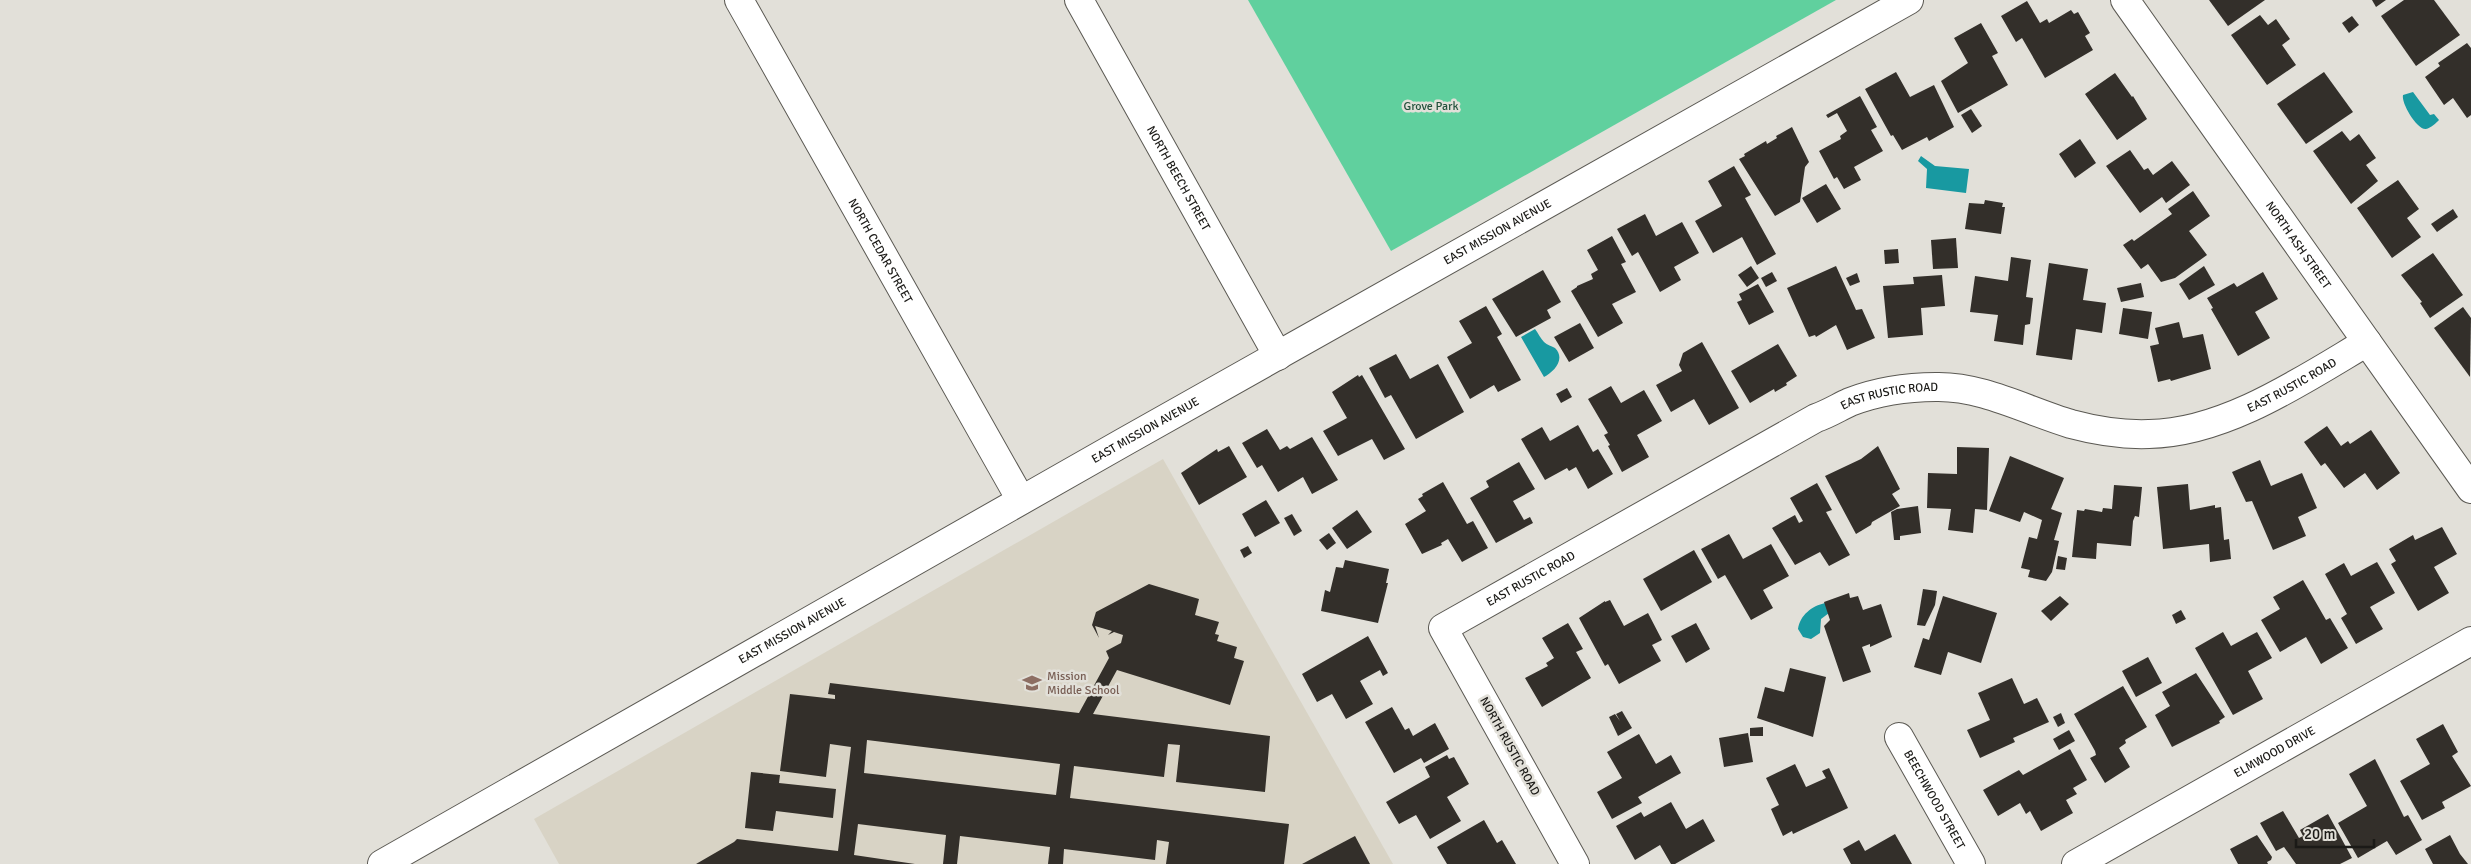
<svg xmlns="http://www.w3.org/2000/svg" width="2471" height="864" viewBox="0 0 2471 864" font-family="Signika,sans-serif">
<rect width="100%" height="100%" fill="#e2e0d9"/>
<path fill="#d8d3c5" d="M1163,459L1393,864H559L534,819Z"/>
<path fill="#60d09e" d="M1248,0H1836L1391,251Z"/>
<g fill="#1899a1">
<path d="M2413,92L2430,115L2434,114L2439,120C2436,123 2431,128 2426,129C2417,130 2401,103 2403,95Z"/>
<path d="M1921,156L1935,166L1969,169L1966,193L1926,188L1927,169L1918,161Z"/>
<path d="M1535,329C1538,333 1541,339 1544,342C1547,345 1552,346 1555,348C1566,359 1554,372 1544,377L1521,337Z"/>
<path d="M1825,603L1829,613L1821,619L1820,633L1811,639L1803,637L1798,629C1800,615 1812,606 1825,603Z"/>
</g>
<g fill="#332f2a" fill-rule="evenodd">
<path d="M2209,0H2265L2228,26Z"/>
<path d="M2372,0H2386L2376,7Z"/>
<path d="M2404,0H2434L2460,35L2416,66L2381,16Z"/>
<path d="M2027,1L2040,23L2047,19L2049,23L2071,10L2074,14L2078,12L2090,33L2085,36L2093,50L2045,78L2022,38L2016,42L2001,16Z"/>
<path d="M2260,15L2268,25L2276,19L2290,39L2282,45L2296,65L2267,85L2231,35Z"/>
<path d="M2352,16L2359,25L2349,33L2342,23Z"/>
<path d="M1981,23L1998,53L1992,56L2008,85L1958,113L1941,81L1968,63L1954,38Z"/>
<path d="M2467,43L2471,48V115L2467,118L2453,98L2444,105L2425,77L2440,66L2438,63Z"/>
<path d="M1896,72L1910,97L1934,85L1954,127L1929,141L1927,137L1902,150L1893,135L1891,136L1865,89Z"/>
<path d="M2324,72L2353,112L2306,144L2277,104Z"/>
<path d="M2115,73L2132,97L2133,96L2147,119L2117,140L2085,94Z"/>
<path d="M1860,96L1877,127L1871,130L1883,151L1854,167L1861,180L1844,189L1837,177L1834,179L1819,151L1841,139L1840,136L1847,131L1837,113L1828,118L1826,115Z"/>
<path d="M1971,109L1982,126L1972,133L1961,115Z"/>
<path d="M1792,127L1809,162L1805,167L1800,202L1775,216L1739,159L1745,156L1744,154L1766,141L1767,144L1777,138L1776,136Z"/>
<path d="M2342,131L2350,141L2359,134L2376,158L2366,165L2378,181L2351,204L2313,151Z"/>
<path d="M2080,139L2096,163L2075,178L2059,154Z"/>
<path d="M2130,150L2144,170L2148,168L2153,175L2172,161L2190,185L2166,203L2162,197L2140,213L2106,166Z"/>
<path d="M1734,166L1751,195L1745,198L1776,254L1757,265L1742,237L1713,253L1695,221L1722,206L1708,181Z"/>
<path d="M2398,180L2419,209L2407,218L2421,237L2392,258L2357,208Z"/>
<path d="M1826,184L1841,209L1817,223L1802,198Z"/>
<path d="M2193,191L2210,216L2189,231L2207,255L2175,278L2161,282L2148,264L2141,269L2123,245L2132,239L2134,241L2172,214L2168,209Z"/>
<path d="M1985,200L2003,203L2002,207H2005L2001,234L1965,229L1969,203L1984,204Z"/>
<path d="M2453,209L2458,217L2437,232L2431,224Z"/>
<path d="M1645,214L1656,236L1682,222L1699,253L1674,267L1681,280L1660,292L1638,252L1632,256L1617,229Z"/>
<path d="M1612,236L1626,262L1621,264L1636,292L1612,304L1623,323L1598,337L1571,291L1577,287V286L1593,279L1591,274L1598,270L1587,250Z"/>
<path d="M1956,238L1958,268L1933,269L1931,240Z"/>
<path d="M1898,249L1899,263L1885,264L1884,250Z"/>
<path d="M2433,253L2463,295L2430,318L2420,303L2422,302L2401,275Z"/>
<path d="M2011,257L2031,260L2026,297L2033,298L2030,324L2025,325L2023,345L1994,341L1998,315L1970,312L1975,276L2008,281Z"/>
<path d="M2049,263L2088,269L2083,300L2106,303L2102,333L2076,329L2072,360L2036,355Z"/>
<path d="M1751,266L1759,278L1747,287L1738,275Z"/>
<path d="M1836,266L1856,310L1862,309L1875,338L1847,350L1836,325L1816,337L1815,335L1809,337L1787,288Z"/>
<path d="M2204,266L2215,285L2189,300L2179,284Z"/>
<path d="M1543,270L1561,302L1547,310L1551,318L1516,337L1492,299Z"/>
<path d="M1772,272L1777,281L1766,287L1761,278Z"/>
<path d="M2263,272L2278,299L2255,312L2270,338L2238,356L2211,309L2213,308L2207,298L2234,283L2237,287Z"/>
<path d="M1857,273L1860,282L1850,286L1846,278Z"/>
<path d="M1942,275L1945,306L1921,308L1923,335L1888,338L1883,286L1914,284L1913,277Z"/>
<path d="M2141,283L2144,297L2121,302L2117,288Z"/>
<path d="M1758,284L1774,312L1749,325L1737,302L1742,300L1739,294Z"/>
<path d="M1486,306L1502,334L1497,337L1521,380L1498,392L1494,385L1470,399L1447,357L1472,343L1459,321Z"/>
<path d="M2463,307L2471,318L2470,377L2434,328Z"/>
<path d="M2123,308L2152,312L2148,339L2119,334Z"/>
<path d="M2179,322L2183,338L2203,334L2211,369L2171,381L2170,379L2158,382L2150,346L2159,344L2155,328Z"/>
<path d="M1580,323L1594,348L1569,362L1554,337Z"/>
<path d="M1702,342L1739,408L1709,425L1694,399L1671,412L1656,385L1682,371L1679,365L1683,353Z"/>
<path d="M1778,344L1797,376L1786,383L1787,385L1775,392L1774,389L1750,403L1731,371Z"/>
<path d="M1396,354L1410,379L1438,364L1464,412L1416,439L1391,395L1385,398L1369,368Z"/>
<path d="M1358,375L1359,377L1362,375L1405,449L1384,460L1372,439L1338,456L1323,431L1347,418L1332,392Z"/>
<path d="M1611,386L1621,403L1644,390L1662,421L1637,435L1649,457L1622,472L1608,446L1610,445L1604,435L1608,433L1588,399Z"/>
<path d="M1567,388L1572,397L1561,403L1556,394Z"/>
<path d="M1578,425L1593,452L1598,449L1613,474L1588,489L1576,467L1569,471L1567,468L1545,480L1521,439L1542,427L1550,441Z"/>
<path d="M2327,426L2341,446L2348,441L2350,444L2371,430L2400,473L2377,490L2365,473L2344,488L2325,463L2321,466L2304,442Z"/>
<path d="M1267,429L1280,450L1287,446L1290,449L1312,437L1338,480L1312,494L1303,477L1278,492L1262,465L1257,468L1242,443Z"/>
<path d="M1229,446L1247,477L1199,505L1181,473L1217,449L1218,452Z"/>
<path d="M1878,446L1900,489L1892,494L1900,506L1872,522L1871,525L1856,534L1825,476L1861,459Z"/>
<path d="M1957,447L1989,448L1987,510L1975,509L1973,533L1948,530L1951,509L1927,508L1928,473L1957,474Z"/>
<path d="M2010,456L2064,478L2051,509L2062,513L2054,540L2059,541L2052,572L2046,581L2028,577L2030,570L2021,568L2029,537L2037,539L2042,520L2024,512L2020,522L1989,511Z"/>
<path d="M2260,460L2271,486L2302,473L2317,508L2298,517L2306,536L2273,550L2252,501L2246,502L2232,472Z"/>
<path d="M1519,462L1535,489L1513,501L1524,520L1530,517L1533,523L1496,543L1470,498L1489,487L1486,481Z"/>
<path d="M1443,482L1467,524L1473,521L1488,548L1462,562L1448,539L1441,543L1442,545L1422,554L1405,524L1426,511L1418,499L1423,496L1422,494Z"/>
<path d="M1817,483L1832,510L1826,512L1850,555L1829,566L1820,552L1795,565L1772,528L1795,515L1799,523L1803,521L1790,498Z"/>
<path d="M2188,484L2190,510L2215,505V508L2221,507L2224,540L2229,539L2231,559L2210,562L2209,544L2163,549L2157,487Z"/>
<path d="M2114,485L2142,487L2139,517L2135,516L2133,521L2131,546L2097,543L2096,559L2072,557L2077,510L2084,511L2085,509L2102,512L2103,508L2112,509Z"/>
<path d="M1266,500L1280,523L1255,537L1242,514Z"/>
<path d="M1918,506L1921,533L1900,536V540H1894L1891,512L1897,509Z"/>
<path d="M1357,510L1372,532L1347,549L1332,528Z"/>
<path d="M1292,514L1302,531L1294,536L1284,518Z"/>
<path d="M2442,527L2457,554L2434,567L2449,593L2418,611L2391,564L2396,561L2389,549L2413,535L2415,540Z"/>
<path d="M1329,533L1336,543L1327,550L1319,540Z"/>
<path d="M1729,534L1743,559L1771,544L1789,576L1763,590L1773,608L1751,620L1725,575L1718,579L1701,549Z"/>
<path d="M1248,546L1252,553L1244,558L1240,550Z"/>
<path d="M1694,550L1712,582L1661,611L1643,579Z"/>
<path d="M2058,556L2067,558L2065,570L2056,569Z"/>
<path d="M1345,560L1389,569L1386,583H1388L1378,623L1321,611L1325,590L1330,592L1336,567L1343,568Z"/>
<path d="M2377,562L2395,593L2370,607L2383,629L2356,644L2341,618L2347,614L2325,574L2344,563L2351,576Z"/>
<path d="M2303,580L2326,620L2330,618L2348,648L2321,664L2306,637L2280,652L2261,620L2280,609L2273,597Z"/>
<path d="M1149,584L1199,599L1195,615L1219,622L1215,634L1219,635L1217,641L1237,647L1234,658L1244,661L1230,705L1117,670L1093,714L1270,736L1265,792L1176,782L1180,745L1168,744L1164,777L1074,766L1070,798L1289,824L1284,864H1166L1169,842L1157,840L1155,860L1064,849L1063,864H1048L1050,847L960,836L957,864H943L946,835L858,824L854,855L915,864H696L734,842L737,839L838,851L851,747L830,744L826,777L780,771L790,694L835,699V695L828,694L830,683L1079,713L1109,658L1106,651L1121,643L1123,635L1114,632L1108,635L1112,631L1095,626L1099,638L1092,625L1096,612ZM867,740L1060,764L1056,795L864,773Z"/>
<path d="M1923,589L1937,591L1935,605L1925,626L1917,625Z"/>
<path d="M1849,593L1850,598L1858,596L1863,610L1881,604L1892,637L1870,647V644L1862,647L1871,672L1843,682L1824,626L1830,620L1824,602Z"/>
<path d="M1943,596L1997,613L1981,663L1948,652L1941,675L1914,667L1923,638L1929,640Z"/>
<path d="M2060,596L2069,604L2051,621L2041,611Z"/>
<path d="M1610,600L1624,626L1648,613L1662,640L1652,645L1661,661L1619,684L1608,664L1605,666L1579,618L1605,601V602Z"/>
<path d="M2181,610L2186,619L2176,624L2172,615Z"/>
<path d="M1568,623L1583,649L1576,652L1591,678L1542,707L1525,678L1548,666L1546,663L1554,658L1542,638Z"/>
<path d="M1696,623L1710,649L1686,663L1671,636Z"/>
<path d="M2223,632L2231,646L2257,632L2272,658L2248,671L2263,699L2233,715L2195,648Z"/>
<path d="M1368,636L1388,673L1383,676L1380,670L1360,681L1373,704L1346,719L1332,694L1317,702L1302,674Z"/>
<path d="M2148,657L2162,683L2136,697L2122,671Z"/>
<path d="M1790,668L1826,677L1813,737L1757,718L1765,687L1784,692Z"/>
<path d="M2196,673L2225,717L2219,721L2220,723L2172,747L2155,715L2170,706L2162,692Z"/>
<path d="M2012,678L2024,704L2037,698L2049,722L2013,738L2015,742L1980,758L1967,730L1990,720L1978,693Z"/>
<path d="M2123,686L2147,727L2125,740L2126,743L2119,748L2130,767L2105,783L2090,758L2096,755L2095,751L2074,714Z"/>
<path d="M1392,707L1405,730L1409,728L1413,736L1435,723L1449,749L1424,763L1421,758L1394,773L1365,722Z"/>
<path d="M1622,711L1632,728L1618,736L1609,717L1615,714L1620,721L1616,714Z"/>
<path d="M2061,713L2065,723L2058,727L2053,717Z"/>
<path d="M2443,724L2458,752L2452,756L2471,786L2442,802L2445,808L2422,820L2400,781L2430,764L2416,739Z"/>
<path d="M1763,727V736H1750V728Z"/>
<path d="M2069,730L2075,741L2059,750L2053,739Z"/>
<path d="M1748,733L1753,762L1724,767L1719,738Z"/>
<path d="M1639,734L1656,764L1671,755L1681,773L1638,797L1642,803L1612,819L1597,792L1622,778L1607,752Z"/>
<path d="M2070,749L2087,780L2073,788L2077,794L2066,800L2073,813L2041,831L2030,811L2026,814L2020,803L1998,816L1983,790L2019,770L2023,775Z"/>
<path d="M1447,755L1449,759L1454,757L1469,784L1447,797L1461,821L1430,839L1416,815L1399,824L1386,802L1430,777L1425,767Z"/>
<path d="M2375,759L2404,817L2408,815L2422,840L2396,855L2387,841L2358,858L2338,823L2367,806L2349,774Z"/>
<path d="M1795,764L1806,787L1826,778L1822,771L1829,768L1848,808L1793,834L1792,831L1783,836L1771,809L1779,805L1766,778Z"/>
<path d="M751,772L780,775L779,783L836,789L833,818L776,811L773,831L745,828Z"/>
<path d="M1671,802L1686,829L1703,819L1715,841L1675,864H1671L1660,845L1635,860L1616,826L1641,812L1644,817Z"/>
<path d="M2283,811L2299,838L2303,836L2300,830L2328,814L2352,858L2340,864H2296L2284,847L2276,851L2260,823Z"/>
<path d="M1484,820L1497,843L1502,840L1516,864H1447L1437,847Z"/>
<path d="M1895,834L1912,864H1851L1843,849L1859,840L1865,851Z"/>
<path d="M2257,835L2272,857L2271,860L2267,862L2268,864H2238L2230,849Z"/>
<path d="M2450,835L2460,854L2468,864H2433L2425,849Z"/>
<path d="M1355,836L1370,864H1302Z"/>
</g>
<g fill="none" stroke-linecap="round" stroke-linejoin="round">
<g stroke="#5b5953" stroke-width="30">
<g id="minor">
<path id="s1" d="M739,0L1021,500"/>
<path id="s2" d="M1079,0L1278,356"/>
<path id="s3" d="M1899,737L1971,864"/>
<path id="s4" d="M1575,864L1443,628L1816,418C1828,414 1839,407 1850,402C1876,392 1908,387 1936,387C1983,386 2027,411 2071,424C2097,431 2122,435 2149,434C2225,433 2303,380 2367,342"/>
<path id="s5" d="M2076,864L2471,641"/>
</g>
</g>
<g stroke="#5b5953" stroke-width="30">
<g id="major">
<path id="s6" d="M2125,0L2471,489"/>
<path id="s7" d="M382,864L1124,442L1909,0"/>
</g>
</g>
<use href="#minor" stroke="#fff" stroke-width="28"/>
<use href="#major" stroke="#fff" stroke-width="28"/>
</g>
<defs>
<g id="school-bare" transform="scale(1.5)"><path d="M0-5L7-2L0 1L-7-2ZM-4 1L0 2.5L4 1V4Q0 6-4 4Z" fill="#8d6e63" stroke="#e2e0d9" stroke-width="2.5" paint-order="stroke"/></g>
</defs>
<g fill-rule="evenodd">
<use href="#school-bare" x="1032" y="683"/>
</g>
<g text-anchor="middle" stroke-width="5" stroke-linejoin="round" paint-order="stroke">
<g font-size="12" fill="#23513c" stroke="#e2e0d9">
<text x="1431" y="110">Grove Park</text>
</g>
<g font-size="12" fill="#1b1a17" stroke="#e2e0d9">
<text dy="4" stroke="none"><textPath href="#s2" startOffset="204">NORTH BEECH STREET</textPath></text>
<text dy="4" stroke="none"><textPath href="#s7" startOffset="1282">EAST MISSION AVENUE</textPath></text>
<text dy="4" stroke="none"><textPath href="#s6" startOffset="300">NORTH ASH STREET</textPath></text>
<text dy="4" stroke="none"><textPath href="#s1" startOffset="288">NORTH CEDAR STREET</textPath></text>
<text dy="4" stroke="none"><textPath href="#s4" startOffset="1196">EAST RUSTIC ROAD</textPath></text>
<text dy="4" stroke="none"><textPath href="#s4" startOffset="776">EAST RUSTIC ROAD</textPath></text>
<text dy="4" stroke="none"><textPath href="#s7" startOffset="878">EAST MISSION AVENUE</textPath></text>
<text dy="4" stroke="none"><textPath href="#s4" startOffset="371">EAST RUSTIC ROAD</textPath></text>
<text dy="4" stroke="none"><textPath href="#s7" startOffset="472">EAST MISSION AVENUE</textPath></text>
<text transform="translate(1510 746) rotate(61)" y="4">NORTH RUSTIC ROAD</text>
<text dy="4" stroke="none"><textPath href="#s5" startOffset="228">ELMWOOD DRIVE</textPath></text>
<text dy="4" stroke="none"><textPath href="#s3" startOffset="72">BEECHWOOD STREET</textPath></text>
</g>
<g font-size="12" fill="#785e54" stroke="#e2e0d9" text-anchor="start">
<text x="1047" y="680">Mission<tspan x="1047" dy="14">Middle School</tspan></text>
</g>
</g>
<path d="M2296 839v8h78v-8" fill="none" stroke="#1b1a17" stroke-width="2.5"/>
<text x="2304" y="839" font-size="15" fill="#1b1a17" stroke="#e2e0d9" stroke-width="4" paint-order="stroke">20 m</text>
</svg>
